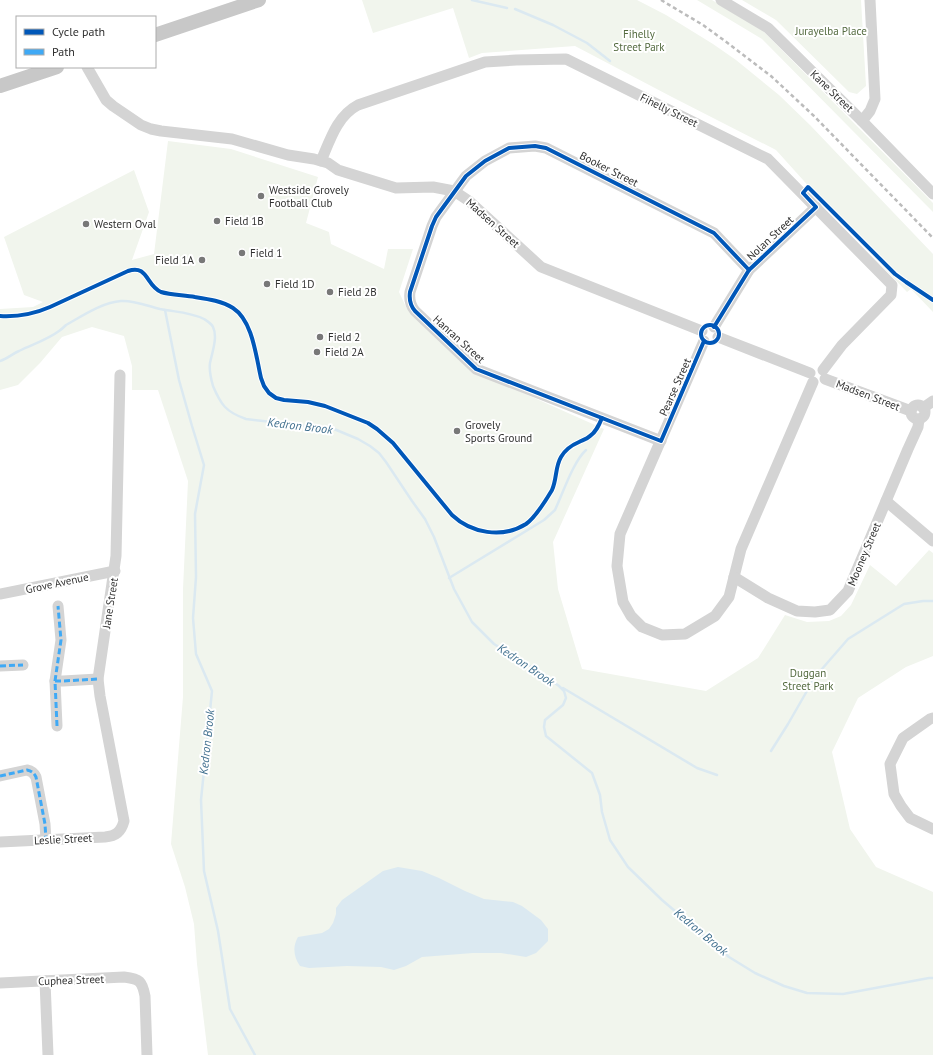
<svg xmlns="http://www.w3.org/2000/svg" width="933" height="1055" viewBox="0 0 933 1055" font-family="'PT Sans',sans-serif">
<rect width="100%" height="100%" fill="#fff"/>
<g fill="#f1f5ed">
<path d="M362,0H637L666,15L713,44L736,60L779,95L810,125L933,254V312L911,289L907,292L858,241L776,150L672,97L575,46L482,53L469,58L453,8L373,33Z"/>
<path d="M697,0H712L761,29L933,203V212L762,39Z"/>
<path d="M742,0H861L866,86L857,94L849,92L776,20Z"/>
<path d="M168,141L231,149L318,177L306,223L329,232L331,244L384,269L388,249H413L399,292L406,307L469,369L604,429L553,542L558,589L582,669L706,691L758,658L785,615L807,622L829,621L841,616L851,605L870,565L896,586L929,550L933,553V656L906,667L858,698L832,752L850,829L876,867L933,892V1055H208L197,964L194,924L185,887L171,844L183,697V589L188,481L158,390H132V366L124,336L92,327L62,337L40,363L18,385L0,390V309L33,307L43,302L24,295L4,237L134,170L149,212L132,260L154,254Z"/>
</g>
<path fill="#dbe9f1" d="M398,867L422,871L439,878L465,891L484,899L513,902L522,906L541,920L548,929V941L536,953L526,957L501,953H473L422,957L406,966L394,970L381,967L347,966L309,968L300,966C294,958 292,947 298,937L322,933L329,929L333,923L336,914V908L342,900L383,871Z"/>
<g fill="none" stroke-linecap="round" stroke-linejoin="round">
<g stroke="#dbe9f1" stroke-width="2.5">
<path d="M472,0L507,8"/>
<path d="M515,9L553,25L587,43L610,61"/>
<path d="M165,310L179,380L192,426L204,465L195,514L196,577L193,618L196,654L212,691L201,800L204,871L218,931L230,1009L255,1055"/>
<path d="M0,361C7,359 12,354 19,351C33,344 47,340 59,331C62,329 64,327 66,325C82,316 103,302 121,301C134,300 147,306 160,309C175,312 190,312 204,319C207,321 212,324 213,327C218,337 212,353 210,363C209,370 211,379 213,386C221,405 226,412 246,419L334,429L358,439L370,446L379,453L386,462L412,501L425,519L434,537L454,589L472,622L494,644L538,671L559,686L564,691L566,698L563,705L545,720L544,727L546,736L592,773L600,795L602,812L610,840L628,867L662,900L729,957L755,973L784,986L807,993L843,994L929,978H933"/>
<path d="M449,578L544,520L555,510C563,493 573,462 586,450"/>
<path d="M563,688L697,768L717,775"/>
<path d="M771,751L788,724L815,677L848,639L904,604L923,601H933"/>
</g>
<g stroke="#d4d4d4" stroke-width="11">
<path d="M721,0L768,28L862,121L933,194"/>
<path d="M87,67L106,100L113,106L141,125L151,129L161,131L232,139L288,155L314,159L328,163L338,170L396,188L433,187L454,191L469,201L541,267L702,331"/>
<path d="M862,121L870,111L875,99L870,0"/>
<path d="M321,161C330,140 337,116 358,105L485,62L516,60L566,59L768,159L892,285L891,295L842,345L823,370"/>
<path d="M714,327L749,270L816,207"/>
<path d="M718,337L810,373"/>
<path d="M704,341L620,534L617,566L623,602L631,616L642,627L662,635L685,634L715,616L729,597L741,549L813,382"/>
<path d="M825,379L911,411"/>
<circle cx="918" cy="412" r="7"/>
<path d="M923,408L933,401"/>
<path d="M661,441L476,369L415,311C410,305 409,299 410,292L432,226L436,217L466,176L485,161L509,148L535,146L546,148L714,233L749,270"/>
<path d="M886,501L933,541"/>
<path d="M734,577L768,598L797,611L815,612L830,610L848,591L908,449L918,427L919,419"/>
<path d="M0,594L115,571"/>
<path d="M0,666L23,665"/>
<path d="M55,681H63L98,679"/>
<path d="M933,718L930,719L903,738L890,764L894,794L901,806L910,818L933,829"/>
<path d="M57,726L55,681L61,640L58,606"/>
<path d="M0,776L27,770C32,771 34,773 36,777L45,824L46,840"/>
<path d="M0,842L105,837C116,836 121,832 124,821L100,696L98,679L116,556L120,375"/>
<path d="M45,981L48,1055"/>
<path d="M0,983L124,977C140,979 142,981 145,996L147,1055"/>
</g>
<g stroke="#c8c8c8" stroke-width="14">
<path d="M155,35L259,0"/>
<path d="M0,86L57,67"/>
</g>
<path stroke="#bcbcbc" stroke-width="2.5" stroke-dasharray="4 3" stroke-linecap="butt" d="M661,0L703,25L725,41L771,76L814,116L933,238"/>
<g stroke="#3fa9f5" stroke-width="3" stroke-dasharray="6 3" stroke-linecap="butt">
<path d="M0,666L23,665"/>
<path d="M55,681H63L98,679"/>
<path d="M57,726L55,681L61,640L58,606"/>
<path d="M0,776L27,770C32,771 34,773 36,777L45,824L46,840"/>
</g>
<g stroke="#fff" stroke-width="6">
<g id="cycleway">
<path d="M0,316C18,317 34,314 50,307L128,271C148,264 146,286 161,292C171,295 184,295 195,297C208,299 222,301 233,308C253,321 256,357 261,378L264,386L269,393L276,398L284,400L308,402L325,406L368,423L377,429L393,443L452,515C471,533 502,539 526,524C536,517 546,500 552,490C557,479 555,467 561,457C565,450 572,445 579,442C583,440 587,439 590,436C596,432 599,425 602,418"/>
<circle cx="710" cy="334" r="9"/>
<path d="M714,327L749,270L816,207L803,193L808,187L895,274L906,282L933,300"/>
<path d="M704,341L661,441L476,369L415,311C410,305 409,299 410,292L432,226L436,217L466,176L485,161L509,148L535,146L546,148L714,233L749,270"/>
</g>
</g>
<use href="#cycleway" stroke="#0057b8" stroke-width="4"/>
</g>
<g fill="#787878" stroke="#fff" stroke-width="1.5">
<circle cx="261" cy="196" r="4"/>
<circle cx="217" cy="221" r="4"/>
<circle cx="86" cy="224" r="4"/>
<circle cx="242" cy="253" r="4"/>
<circle cx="202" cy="260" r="4"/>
<circle cx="267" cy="284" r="4"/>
<circle cx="330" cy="292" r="4"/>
<circle cx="320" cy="337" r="4"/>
<circle cx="317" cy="352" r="4"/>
<circle cx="457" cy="431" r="4"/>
</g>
<g text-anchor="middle" stroke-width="4" stroke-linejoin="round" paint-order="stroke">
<g font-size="11" fill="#536a3f" stroke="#fff">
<text x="831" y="35">Jurayelba Place</text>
<text x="639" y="38">Fihelly<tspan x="639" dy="13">Street Park</tspan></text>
<text x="808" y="677">Duggan<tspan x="808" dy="13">Street Park</tspan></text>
</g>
<g font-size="11" fill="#303030" stroke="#fff">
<text transform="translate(832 91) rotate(44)" y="4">Kane Street</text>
<text transform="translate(669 110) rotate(26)" y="4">Fihelly Street</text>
<text transform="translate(609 169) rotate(27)" y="4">Booker Street</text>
<text transform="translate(493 223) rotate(42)" y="4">Madsen Street</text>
<text transform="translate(770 238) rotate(-43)" y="4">Nolan Street</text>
<text transform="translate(459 339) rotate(42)" y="4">Hanran Street</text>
<text transform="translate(675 387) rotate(-66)" y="4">Pearse Street</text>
<text transform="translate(868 395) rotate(21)" y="4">Madsen Street</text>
<text transform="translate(864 554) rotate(-67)" y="4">Mooney Street</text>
<text transform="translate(57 583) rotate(-12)" y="4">Grove Avenue</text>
<text transform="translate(110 603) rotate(-81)" y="4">Jane Street</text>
<text transform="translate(63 839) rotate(-3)" y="4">Leslie Street</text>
<text transform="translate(71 980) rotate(-2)" y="4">Cuphea Street</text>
</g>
<g font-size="11" fill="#303030" stroke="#fff" text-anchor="start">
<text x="269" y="194">Westside Grovely<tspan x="269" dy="13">Football Club</tspan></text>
<text x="225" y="225">Field 1B</text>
<text x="94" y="228">Western Oval</text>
<text x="250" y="257">Field 1</text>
<text x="194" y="264" text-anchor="end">Field 1A</text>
<text x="275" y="288">Field 1D</text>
<text x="338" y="296">Field 2B</text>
<text x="328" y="341">Field 2</text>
<text x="325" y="356">Field 2A</text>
<text x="465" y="429">Grovely<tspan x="465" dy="13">Sports Ground</tspan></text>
</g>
<g font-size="12" font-style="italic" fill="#41708f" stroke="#fff">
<text transform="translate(300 426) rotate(7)" y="4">Kedron Brook</text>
<text transform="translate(526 665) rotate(34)" y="4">Kedron Brook</text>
<text transform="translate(207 742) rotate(-84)" y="4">Kedron Brook</text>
<text transform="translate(701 932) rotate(40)" y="4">Kedron Brook</text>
</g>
</g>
<rect x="16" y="16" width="140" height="52" fill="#ffffff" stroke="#acacac"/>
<rect x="24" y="29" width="20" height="6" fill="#0057b8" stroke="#acacac"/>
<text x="52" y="36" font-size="12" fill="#303030">Cycle path</text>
<rect x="24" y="49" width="20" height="6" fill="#3fa9f5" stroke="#acacac"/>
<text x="52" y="56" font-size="12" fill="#303030">Path</text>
</svg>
